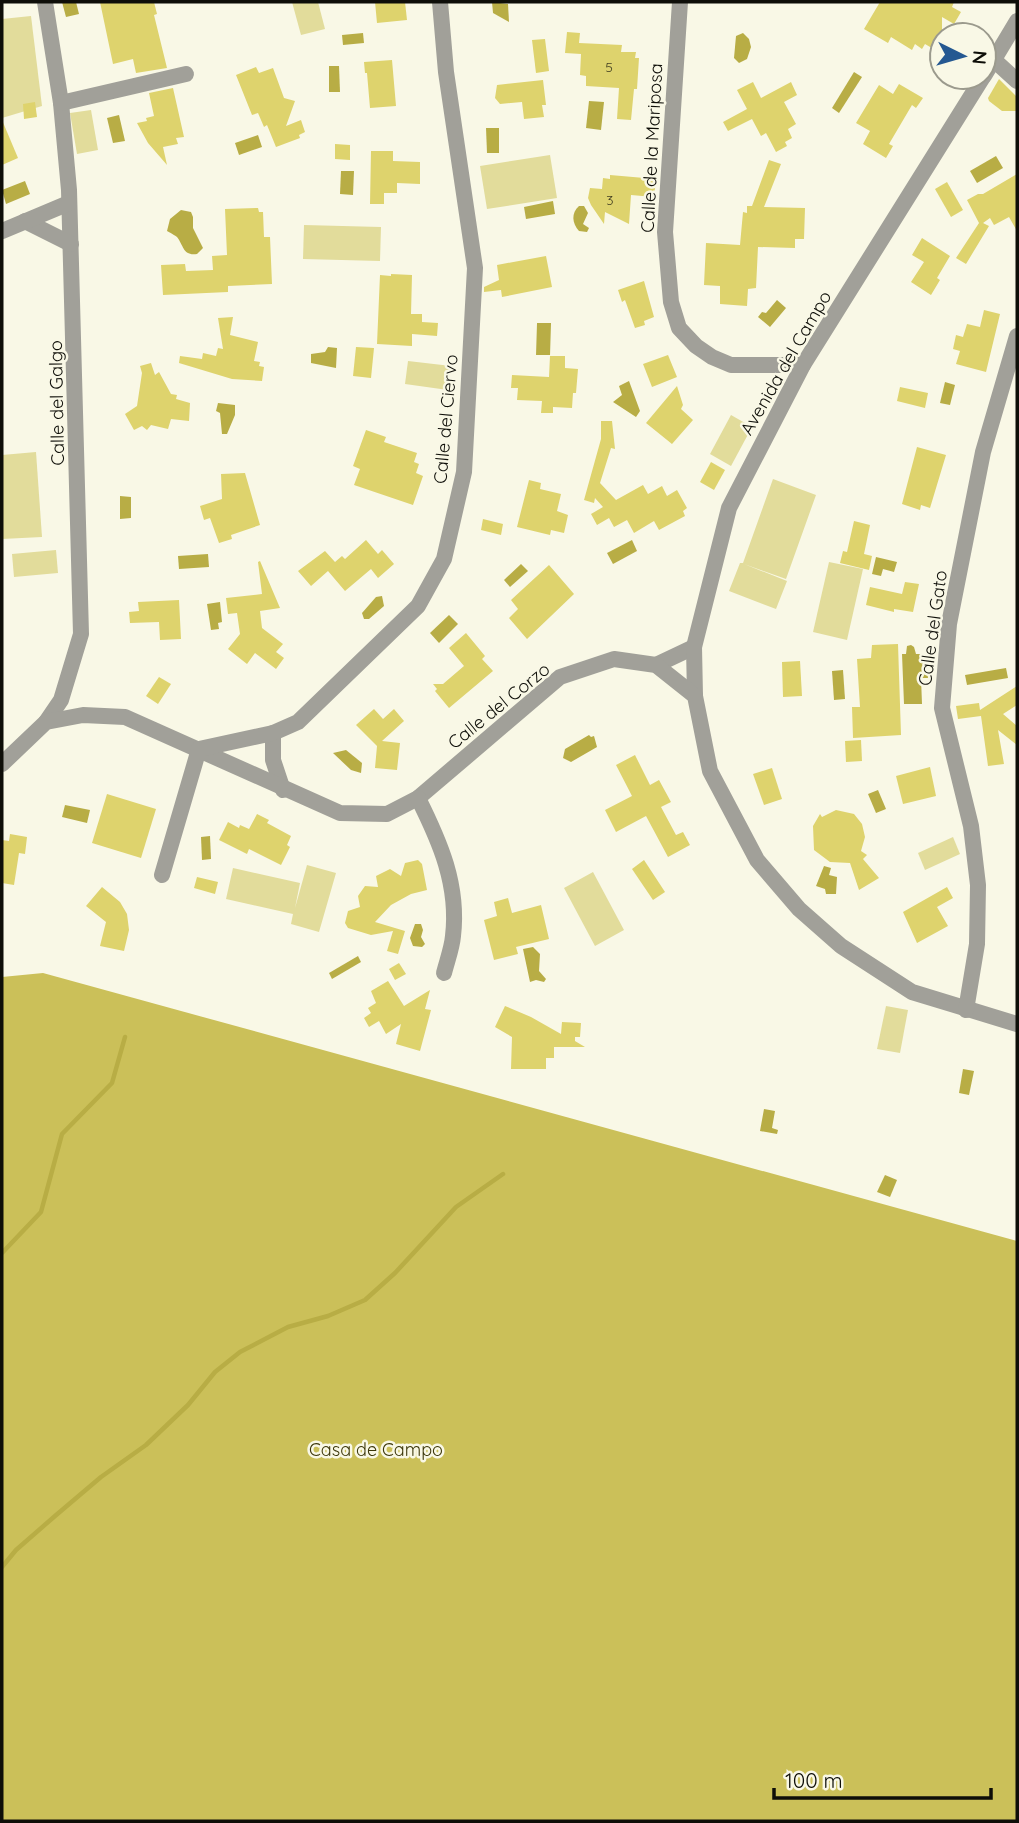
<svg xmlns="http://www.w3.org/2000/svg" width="1019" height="1823" viewBox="0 0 1019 1823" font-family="Quicksand,sans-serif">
<rect width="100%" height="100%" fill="#f9f8e6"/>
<g fill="#e2dc9b">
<path d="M292,2H318L325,29L301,35Z"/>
<path d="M31,16L42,106L2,118V19Z"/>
<path d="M91,110L98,150L77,154L70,113Z"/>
<path d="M550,155L557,198L487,209L480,166Z"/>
<path d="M304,225L381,227L380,261L303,259Z"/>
<path d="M408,361L451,366L448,390L405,384Z"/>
<path d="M731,415L752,427L731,466L710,454Z"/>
<path d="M36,452L42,537L2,539V455Z"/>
<path d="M773,479L816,495L786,579L744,564L787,581L776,609L729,591L740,563H743Z"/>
<path d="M56,550L58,573L14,577L12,554Z"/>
<path d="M829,562L863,569L847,640L813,632Z"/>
<path d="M953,837L960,854L925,870L918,853Z"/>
<path d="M307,865L336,873L319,932L291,924L293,914L226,899L233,868L300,883L295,908Z"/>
<path d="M593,872L624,930L595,946L564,888Z"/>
<path d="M886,1006L908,1010L900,1053L877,1049Z"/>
</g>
<path fill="#cbc059" d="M43,973L1017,1241V1821H2V977Z"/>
<g fill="#b8ad45">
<path d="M62,2H76L79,14L66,17Z"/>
<path d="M492,2L508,4L509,22L493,13Z"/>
<path d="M363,33L364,43L343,45L342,35Z"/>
<path d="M743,33L749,39L751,47L747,59L739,63L734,58L736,36Z"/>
<path d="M329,66H339L340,92H329Z"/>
<path d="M854,72L862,77L839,113L832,108Z"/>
<path d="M589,101L604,102L601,130L586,128Z"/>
<path d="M119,115L125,141L113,143L107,118Z"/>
<path d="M486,128H499V153H487Z"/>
<path d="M258,135L262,147L239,155L235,143Z"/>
<path d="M996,156L1003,168L977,183L970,171Z"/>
<path d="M341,171H354L353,195L340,194Z"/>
<path d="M25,181L30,194L6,204L2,190Z"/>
<path d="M553,201L555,214L526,219L524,207Z"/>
<path d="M579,206H584L588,213L583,224L589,228L587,232L579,231C572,223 571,213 579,206Z"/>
<path d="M181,210L191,212L193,217V228L203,248L197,254C183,256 184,246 177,237C176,236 169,232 167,231L170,219Z"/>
<path d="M777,300L786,308L770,327L758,317L762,312L766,313Z"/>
<path d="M537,323H551L550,355H536Z"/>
<path d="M328,347L337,348L336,368L311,363V354L325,352Z"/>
<path d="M629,381L640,411L636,417L613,402L622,395L619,386Z"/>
<path d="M945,382L955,385L950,405L940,403Z"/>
<path d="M218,403L235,405V415L227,434H222L220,413L216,411Z"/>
<path d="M120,496L131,497V518L120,519Z"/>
<path d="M632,540L637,551L613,564L607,553Z"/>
<path d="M208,554L209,567L179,569L178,556Z"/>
<path d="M876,557L897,562L894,572L883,569L881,576L872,574Z"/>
<path d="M521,564L528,571L510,587L504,580Z"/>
<path d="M382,596L384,606L369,619H364L362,613L376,597Z"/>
<path d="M220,602L222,622L218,623L219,629L211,630L207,604Z"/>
<path d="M449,615L458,624L439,643L430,633Z"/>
<path d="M911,645L914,647L916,654H925L928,678H921L922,704H904L902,654H906L907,646Z"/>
<path d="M1006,668L1008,678L967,685L965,675Z"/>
<path d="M843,670L845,699L834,700L832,671Z"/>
<path d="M589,735L591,737L594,736L597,747L571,762L563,758L565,749Z"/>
<path d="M346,750L362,763L361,773L351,770L333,753Z"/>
<path d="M878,790L886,809L876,813L868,794Z"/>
<path d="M65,805L90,810L87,823L62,817Z"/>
<path d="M210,836L211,859L202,860L201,837Z"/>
<path d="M824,866L831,868L829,875L837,877L836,894H826L825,889L816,886Z"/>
<path d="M415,924H421L423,930L421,937L425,944L422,947L413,946L410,938Z"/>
<path d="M533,947L540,954L539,971L546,979L544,982L536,980L530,982L523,949Z"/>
<path d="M358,956L361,962L332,979L329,973Z"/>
<path d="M963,1069L974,1071L969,1095L959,1093Z"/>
<path d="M764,1109L775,1111L772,1128L778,1130L777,1134L760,1131Z"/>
<path d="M885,1175L897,1180L890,1197L877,1192Z"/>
</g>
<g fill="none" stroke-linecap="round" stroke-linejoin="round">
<g stroke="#b8ad45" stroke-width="4.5">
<path d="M2,1253L41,1212L62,1134L112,1083L125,1037"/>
<path d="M2,1567L16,1550L55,1516L101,1477L146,1445L188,1405L215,1372L240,1352L288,1327L328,1316L365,1300L395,1273L456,1207L503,1174"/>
</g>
</g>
<g fill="#ded36d">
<path d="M100,2H154L157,14L154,15L167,68L136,73L133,59L113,64Z"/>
<path d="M375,2H405L407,20L377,23Z"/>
<path d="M880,2H954L952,7L961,12L954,24L942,17V54L925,44L922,49L915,44L912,50L891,37L888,43L864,29Z"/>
<path d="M567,32L580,33L579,43L622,45L621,52H636L635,58H639L637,89H634L631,120L617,119L619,88L586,86V76L580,75L581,54L565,53Z"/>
<path d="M545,39L549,71L536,73L532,40Z"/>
<path d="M392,60L396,106L370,108L367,73H365L364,62Z"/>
<path d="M256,67L259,73L273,68L284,98L295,101L286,126L301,120L305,132L299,135L300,138L276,147L267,125L264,127L258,113L252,115L236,75Z"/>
<path d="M999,79L1017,97V111H1002L989,101L988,98Z"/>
<path d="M543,80L546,105H542L544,117L524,119L522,102L500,104L495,98L497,85Z"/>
<path d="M753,82L761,98L791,82L797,95L784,102L796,124L788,129L792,138L785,142L787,146L776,152L766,133L761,136L752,119L728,131L723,122L747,109L737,90Z"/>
<path d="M899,84L923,98L916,108L912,105L889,144L893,146L886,158L863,144L870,131L856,123L879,85L893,94Z"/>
<path d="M173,88L184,137L176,138L178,144L163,147L167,165L148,143L137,123L147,121L146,118L154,116L149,93Z"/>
<path d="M35,102L37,117L24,119L23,104Z"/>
<path d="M2,120L18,158L2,165Z"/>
<path d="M335,144L350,145V160L335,159Z"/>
<path d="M371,151H393V161L420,162V184L397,183V193H384V204H370Z"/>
<path d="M769,160L781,164L764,207L805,208L804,239H795V248L758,247L756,288L748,289L747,306L720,304V286L704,285L706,243L740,245L743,212L747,213V206H752Z"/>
<path d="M1017,174V231L1009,217L994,225L990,218L983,223L989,226L966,264L956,258L979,223L967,200L978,194H983Z"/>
<path d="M610,175L656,179L654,197L631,195L629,224L605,212L604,224L591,205L588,198L590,188L602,189L603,178L610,179Z"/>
<path d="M947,182L963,210L951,217L935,189Z"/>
<path d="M258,208L259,212H263L264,237H270L272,284L228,286V292L163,295L161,265L185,264L186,271L213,270L212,256L227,255L225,209Z"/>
<path d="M922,238L950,256L937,278L940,280L931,295L911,282L924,262L912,255Z"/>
<path d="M546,256L552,287L502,297L501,290L484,292V287L499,280L497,265Z"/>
<path d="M391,274L412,275L411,314H422V322L438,323L437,336L412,334V346L377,344L380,275L391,276Z"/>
<path d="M644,281L654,317L644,321L645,325L635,328L625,300L622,302L618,290Z"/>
<path d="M984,310L1000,314L986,372L956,364L960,351L953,349L956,335L963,337L967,324L980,327Z"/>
<path d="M233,317L230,335L258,342L254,361L260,362L259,366L264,367L262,381L232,379L179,363L180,356L202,359L203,353L216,356L218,348L223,349L218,318Z"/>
<path d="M356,347L374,348L371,378L353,376Z"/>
<path d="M668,355L677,377L652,387L643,364Z"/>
<path d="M550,356H565V368L578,369L576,393H573L572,408L553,407V413H541L542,401L517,400L518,388H511L512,375L549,377Z"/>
<path d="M151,363L155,375L159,372L171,394L177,395L176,399L190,403L189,421L171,419L168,429L151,425L147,430L142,426L134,430L125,414L137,406L142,373L140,366Z"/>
<path d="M677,386L683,405L681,409L693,420L672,444L646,423Z"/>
<path d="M900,387L928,393L925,408L897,401Z"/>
<path d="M601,421H612L615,449L611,448L600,483L616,500L643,485L648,494L662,486L667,496L677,490L687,508L683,511L685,516L659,530L654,521L634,533L627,520L614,527L609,518L597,525L591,514L603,507L595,498L594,503L584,500L601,439Z"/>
<path d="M366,430L386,437L384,442L417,453L414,462L419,464L416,473L423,476L413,505L354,485L360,469L353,466Z"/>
<path d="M917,447L946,455L930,508L921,505L920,510L902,504Z"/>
<path d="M711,462L725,470L714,490L700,482Z"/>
<path d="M245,473L260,525L231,535L232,539L219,543L210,518L204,520L200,506L222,499L221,474Z"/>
<path d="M529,480L541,483L540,489L561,494L557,511L568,515L564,533L551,530L550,535L517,527Z"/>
<path d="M483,519L503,524L501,535L481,530Z"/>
<path d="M854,521L870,525L864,554L872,556L869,570L840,563L843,551L847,552Z"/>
<path d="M366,540L378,554L382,550L394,564L378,578L371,569L345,591L328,571L311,586L298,571L325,551L335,562L342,556L345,559Z"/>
<path d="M260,561L280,608L260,611L262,628L283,644L276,652L284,658L276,669L255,653L247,664L228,649L240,634L237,613L228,614L226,598L262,594L258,562Z"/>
<path d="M549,565L574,594L527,639L509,618L518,609L511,600Z"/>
<path d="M905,582L919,584L913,612L894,609V612L866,605L870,587L902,594Z"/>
<path d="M179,600L181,639L160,640L159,622L130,623L129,612L139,611L138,602Z"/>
<path d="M466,633L485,656L482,659L493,671L449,708L435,691L437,689L433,684H443L464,666L449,648Z"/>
<path d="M898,644L901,735L853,738L852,707H860L857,659L871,658L872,645Z"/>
<path d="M800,661L802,696L783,697L782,662Z"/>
<path d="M159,677L171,684L158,704L146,696Z"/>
<path d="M1017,686V705L1003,714L1017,726V745L998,730L1004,764L988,766L981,716L958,719L956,706L979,703L980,710Z"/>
<path d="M374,709L383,719L394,709L404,721L382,741L400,743L397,770L375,768L377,746L356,725Z"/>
<path d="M861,740L862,761L846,762L845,741Z"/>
<path d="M635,755L650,785L659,780L671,802L661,807L676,835L683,832L690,845L668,857L646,816L616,832L605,810L632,796L616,765Z"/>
<path d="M930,767L936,796L903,804L896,776Z"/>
<path d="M772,768L782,799L764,805L753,774Z"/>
<path d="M107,794L156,809L141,858L92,843Z"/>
<path d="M836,810L854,814L862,824L865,837L861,851L867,855L863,859L879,878L859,890L850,863L830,862L814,850L813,826L820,814L822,817Z"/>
<path d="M257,814L269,820L267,823L291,836L287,845L290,847L281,865L249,849L247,854L219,840L228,822L239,828L240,825L249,829Z"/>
<path d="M10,834L27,837L25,854L19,853L14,885L2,883V840L9,841Z"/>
<path d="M418,860L422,864L427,890L411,894L391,905L375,922L405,931L398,954L387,951L393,931L371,935L348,928L345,923L348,911L360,907L358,896L365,886L378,887L376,876L390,869L401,876L405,863Z"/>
<path d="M644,860L665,892L653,900L632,869Z"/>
<path d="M197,877L218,882L215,894L194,888Z"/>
<path d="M102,887L120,902L127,914L129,930L124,951L100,946L106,922L86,906Z"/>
<path d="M947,887L953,898L937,907L948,926L917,943L903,912Z"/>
<path d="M508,898L512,913L541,905L549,939L516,947L518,954L494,960L484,920L497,916L494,902Z"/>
<path d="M399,963L406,974L395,980L389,969Z"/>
<path d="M388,981L404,1006L430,990L425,1009L431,1010L420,1051L396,1044L401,1024L386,1034L379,1021L369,1027L364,1018L371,1013L368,1008L376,1003L371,991Z"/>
<path d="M505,1006L531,1017L561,1034L562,1022L581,1023L580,1037H575V1041L585,1047H554V1058H546V1069H511L512,1037L495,1027Z"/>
</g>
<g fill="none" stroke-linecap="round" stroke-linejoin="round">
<g stroke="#a1a099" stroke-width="16">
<path d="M45,2L61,103L69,190L81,634L61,700L46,722"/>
<path d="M680,2L665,232L671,302L679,328L696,346L712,357L731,365H803"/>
<path d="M994,60L1017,81"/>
<path d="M984,76L1017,21"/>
<path d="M61,103L186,74"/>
<path d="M25,221L71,244"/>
<path d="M2,231L69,203"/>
<path d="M656,665L694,647"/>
<path d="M695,696L694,647L729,508L803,365L983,77"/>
<path d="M273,733V760L283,790"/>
<path d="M2,764L46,722L83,715L125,717L340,813L387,814L418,798L560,677L614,659L656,665L695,696L710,771L757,860L799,909L841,946L912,992L1017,1024"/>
<path d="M418,798C440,842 459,885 453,936C452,948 447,961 444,973"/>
<path d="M162,875L199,749L273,733L298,722L418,606L444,559L464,472L475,268L446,72L440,2"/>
<path d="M966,1010L977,944L978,885L971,826L942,708L949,624L983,452L1017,336"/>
</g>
</g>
<g text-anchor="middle" stroke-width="5" stroke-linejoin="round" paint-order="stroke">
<g font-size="14" fill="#423f21">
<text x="609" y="72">5</text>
<text x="610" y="205">3</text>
</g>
<g font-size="18" fill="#0e0e08" stroke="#f9f8e6">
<text transform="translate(652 148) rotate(-87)" y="6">Calle de la Mariposa</text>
<text transform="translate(786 363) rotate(-60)" y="6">Avenida del Campo</text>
<text transform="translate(57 403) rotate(-91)" y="6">Calle del Galgo</text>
<text transform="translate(446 419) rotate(-85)" y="6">Calle del Ciervo</text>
<text transform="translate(933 628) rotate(-82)" y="6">Calle del Gato</text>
<text transform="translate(499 706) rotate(-39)" y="6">Calle del Corzo</text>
</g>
<g font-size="18" fill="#3b3609" stroke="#f9f8e6">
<text x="376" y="1456">Casa de Campo</text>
</g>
</g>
<rect width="1019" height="1823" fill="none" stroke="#0e0e08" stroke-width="7"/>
<g transform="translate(963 56) rotate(95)"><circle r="33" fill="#f9f8e6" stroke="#9b9a8d" stroke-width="2"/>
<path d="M0-5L12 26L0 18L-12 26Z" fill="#255891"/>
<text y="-10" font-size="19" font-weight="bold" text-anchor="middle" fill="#0e0e08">N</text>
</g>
<path d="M774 1788v10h217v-10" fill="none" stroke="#0e0e08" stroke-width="3.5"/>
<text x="785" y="1788" font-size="21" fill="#0e0e08" stroke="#f9f8e6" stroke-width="5" paint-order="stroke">100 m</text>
</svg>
